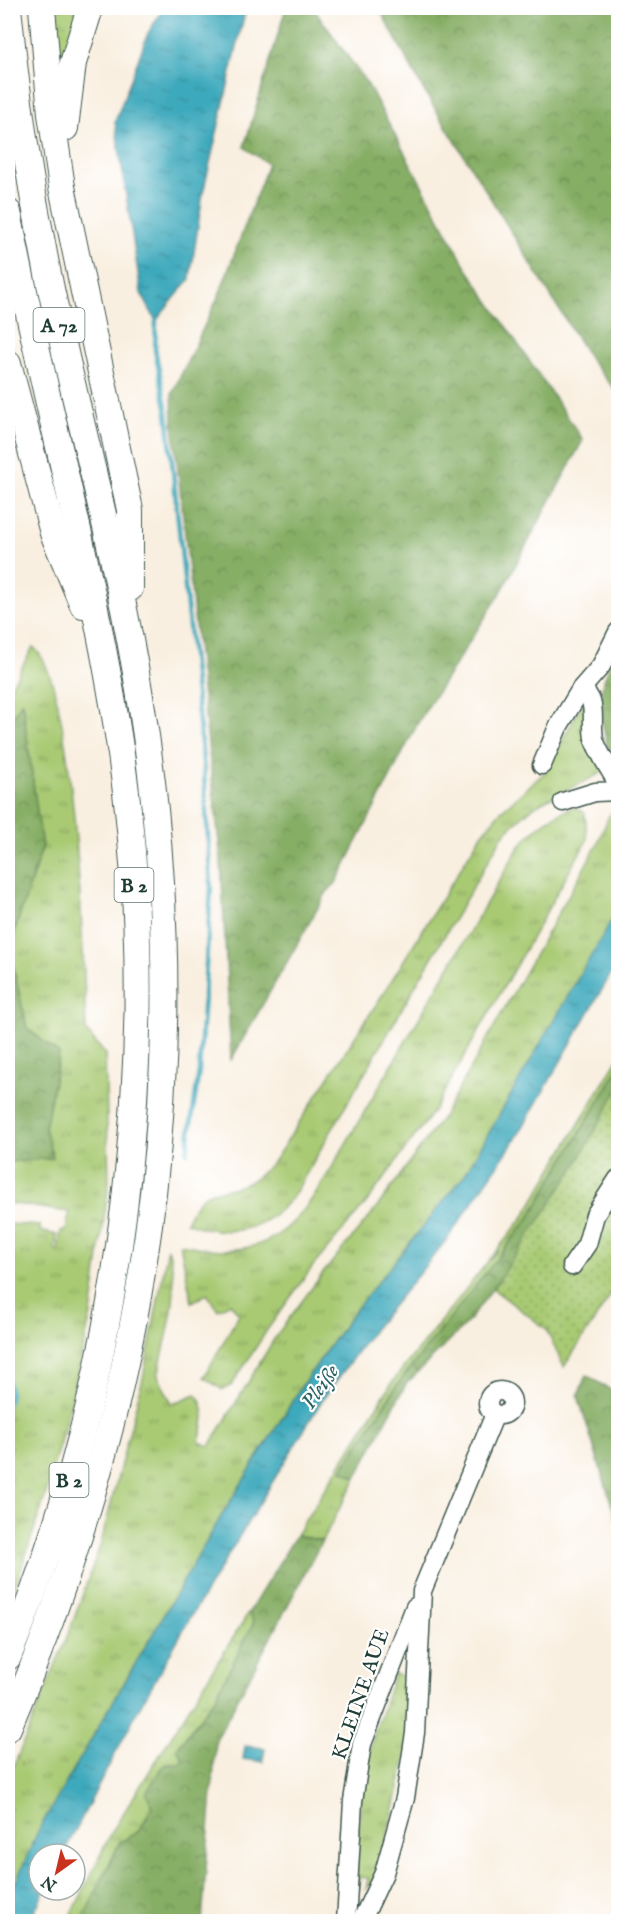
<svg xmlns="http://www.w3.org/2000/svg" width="626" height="1929" viewBox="0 0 626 1929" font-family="'IM FELL English',serif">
<defs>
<pattern id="grass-tufts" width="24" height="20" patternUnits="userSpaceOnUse" patternTransform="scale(1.5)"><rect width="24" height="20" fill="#a9ca73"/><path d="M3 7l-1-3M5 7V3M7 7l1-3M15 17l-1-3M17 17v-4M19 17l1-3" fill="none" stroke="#89a55f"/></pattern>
<pattern id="forest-crowns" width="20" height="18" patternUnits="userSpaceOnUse" patternTransform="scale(1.5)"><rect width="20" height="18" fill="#86ae65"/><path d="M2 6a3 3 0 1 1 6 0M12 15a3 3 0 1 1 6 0" fill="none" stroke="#6d8f54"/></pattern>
<pattern id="garden-dots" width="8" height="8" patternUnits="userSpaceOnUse" patternTransform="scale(1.5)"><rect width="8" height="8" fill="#a9ca73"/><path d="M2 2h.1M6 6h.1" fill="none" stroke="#89a55f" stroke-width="1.8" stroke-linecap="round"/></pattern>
<pattern id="water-ripples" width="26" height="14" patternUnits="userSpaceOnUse" patternTransform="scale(1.5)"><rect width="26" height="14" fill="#3ca9bc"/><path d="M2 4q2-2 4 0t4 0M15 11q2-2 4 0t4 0" fill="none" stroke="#328b9a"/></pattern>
</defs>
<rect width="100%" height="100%" fill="#fff"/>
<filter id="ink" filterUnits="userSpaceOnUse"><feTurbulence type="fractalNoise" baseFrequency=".0167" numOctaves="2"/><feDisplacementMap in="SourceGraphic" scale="12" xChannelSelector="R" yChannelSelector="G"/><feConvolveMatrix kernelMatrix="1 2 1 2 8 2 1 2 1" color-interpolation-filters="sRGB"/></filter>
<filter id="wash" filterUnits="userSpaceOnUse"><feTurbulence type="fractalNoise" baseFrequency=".008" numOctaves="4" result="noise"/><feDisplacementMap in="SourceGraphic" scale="24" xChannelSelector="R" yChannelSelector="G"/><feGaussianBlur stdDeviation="1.35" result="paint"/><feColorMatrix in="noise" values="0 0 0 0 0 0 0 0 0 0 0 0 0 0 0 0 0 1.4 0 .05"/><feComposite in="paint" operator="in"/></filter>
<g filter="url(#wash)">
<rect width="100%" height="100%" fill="#f9efe0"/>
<g fill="url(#grass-tufts)" stroke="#648454" stroke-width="1.5">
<path d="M46,8H82L61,86Z"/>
<path d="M33,647C76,678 84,969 86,1031L105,1054L109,1182L91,1314L71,1402L45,1497L8,1608V1224L40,1226V1231L57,1235L55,1250H58L61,1231L66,1230L69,1212L8,1203V1162L52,1158L45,1128L59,1054L27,1029L9,948L42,848L22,702L8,726V692Z"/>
<path d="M582,704L587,705L604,771C586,783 567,789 548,799C530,807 516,822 503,835L294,1195C264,1232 229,1239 186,1222C206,1179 216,1198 249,1182C259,1177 266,1169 274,1161L385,991L480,837L498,814L545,772Z"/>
<path d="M575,807L585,813L587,840L434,1110L366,1203L313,1266L267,1330L232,1385L223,1390L204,1377L239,1314L230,1303L218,1310L207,1294L192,1302L180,1244C194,1246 208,1250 222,1250C283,1251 306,1210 334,1164L519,847C534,829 551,814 575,807Z"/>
<path d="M615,809H618V909L464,1176L352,1314L303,1384L222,1515L39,1829L8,1900V1780L71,1627L101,1543L143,1378L168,1248C182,1297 167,1329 158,1376L172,1404L196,1394C208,1409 204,1424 199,1442L210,1446L276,1336L323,1273L375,1210L444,1115L597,845L609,816Z"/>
<path d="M618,1058V1069L529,1218L397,1385L342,1470L356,1478L322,1541L296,1535L393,1381L525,1215Z"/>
<path d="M249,1612L254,1622L215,1698L177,1748L183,1758L138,1832L120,1842L82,1921L68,1922L111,1833Z"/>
<path d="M394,1674L413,1679L407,1754L379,1871L366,1890L368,1878L361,1877L359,1888L356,1884L362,1773Z"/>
</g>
<g fill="url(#forest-crowns)" stroke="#52764c" stroke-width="1.5">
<path d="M286,8H311L317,13L368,85L467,269L583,440L500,594L420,719L336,883L327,892L231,1060L221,861L173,424L172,394L219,295L268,164L244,147Z"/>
<path d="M379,8H618V393L591,361L423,89Z"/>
<path d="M618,647V747L608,748C596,702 597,689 618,647Z"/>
<path d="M22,701L42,848L9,948L27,1028L59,1054L45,1128L53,1158L8,1162V726Z"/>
<path d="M618,1069V1089L575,1167L534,1232L468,1322L406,1384L356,1478L342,1470L397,1385L529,1218Z"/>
<path d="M586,1375L611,1390L616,1419L618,1421V1525L578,1396Z"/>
<path d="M296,1535L322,1541L216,1740L202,1921H82L120,1842L138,1832L153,1807L146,1793L164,1765L179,1764L183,1758L177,1749L215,1698L254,1622L249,1612Z"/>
</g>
<path fill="url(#garden-dots)" stroke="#648454" stroke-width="1.5" d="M618,1089V1284L564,1367L546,1329L493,1289L575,1167Z"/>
<g fill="url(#water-ripples)" stroke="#2e7378" stroke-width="1.5">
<path d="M164,8H246L203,193L190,279L156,321L141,293L115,122L148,33Z"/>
<path d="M618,909V962L517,1137L449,1237L373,1330L321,1402L193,1613L137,1712L63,1854H39V1890H45L30,1921H8V1900L39,1829L222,1515L303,1384L352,1314L464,1176Z"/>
<path d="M245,1746L265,1748L263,1762L243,1759Z"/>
</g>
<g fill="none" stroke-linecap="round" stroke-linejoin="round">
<g stroke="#3ca9bc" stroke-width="4.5">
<path d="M156,321L155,349L167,413L204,771L211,888L199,1071L187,1152"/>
<path d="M8,1379L10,1392L8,1403"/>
</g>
</g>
</g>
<g filter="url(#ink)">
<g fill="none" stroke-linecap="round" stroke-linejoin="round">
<g stroke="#40584e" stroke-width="21">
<g id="minor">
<path d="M581,689C600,700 589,725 595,742C601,757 611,771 618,784"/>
<path d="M542,765L558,727L581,689L601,666L618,632"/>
<path d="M563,802L595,792L618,791"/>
<path d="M572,1266L587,1244L595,1215L618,1179"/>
<circle cx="500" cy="1403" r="12"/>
<path d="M346,1922L353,1801L362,1744L415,1607"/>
<path d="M361,1922L384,1873L405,1798L415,1733L422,1591L495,1414"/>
</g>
</g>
<g stroke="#40584e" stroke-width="28">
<g id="highway">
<path d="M42,8L51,114L62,187L130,510V588"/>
<path d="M65,128L73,63L90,8"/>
<path d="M8,212C41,389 92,563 119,741C165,1040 124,1377 8,1657"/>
<path d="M8,363L53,533L83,605"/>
<path d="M8,1728C159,1374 203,1019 130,640C110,533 81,428 58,321C35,218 18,113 8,8"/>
</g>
</g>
<use href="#minor" stroke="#fff" stroke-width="18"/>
<use href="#highway" stroke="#fff" stroke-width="26"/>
</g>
</g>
<g text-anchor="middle" stroke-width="4.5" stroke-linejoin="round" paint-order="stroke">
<g fill="#fff" stroke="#627771" stroke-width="1.5">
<rect x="33.5" y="308" width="51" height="34" rx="4.5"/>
<rect x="114.5" y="868" width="39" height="34" rx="4.5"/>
<rect x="49.5" y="1463" width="39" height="34" rx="4.5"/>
</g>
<g font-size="20" font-weight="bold" fill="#1f3d34">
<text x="59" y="332">A 72</text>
<text x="134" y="892">B 2</text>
<text x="69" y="1487">B 2</text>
</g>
<g font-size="21" fill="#1f3d34" stroke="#fff">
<text transform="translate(360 1694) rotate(-71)" y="7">KLEINE AUE</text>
</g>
<g font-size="22" font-style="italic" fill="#296364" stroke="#fff">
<text transform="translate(319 1386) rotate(-55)" y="8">Pleiße</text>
</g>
</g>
<rect width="626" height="1929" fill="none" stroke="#fff" stroke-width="30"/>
<g transform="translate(57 1872) rotate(214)"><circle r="28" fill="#ffffff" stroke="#a5b1ae" stroke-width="1.5"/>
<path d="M0-4.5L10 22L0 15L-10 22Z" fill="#c8321e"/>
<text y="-9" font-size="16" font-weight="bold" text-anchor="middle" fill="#1f3d34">N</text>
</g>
</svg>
